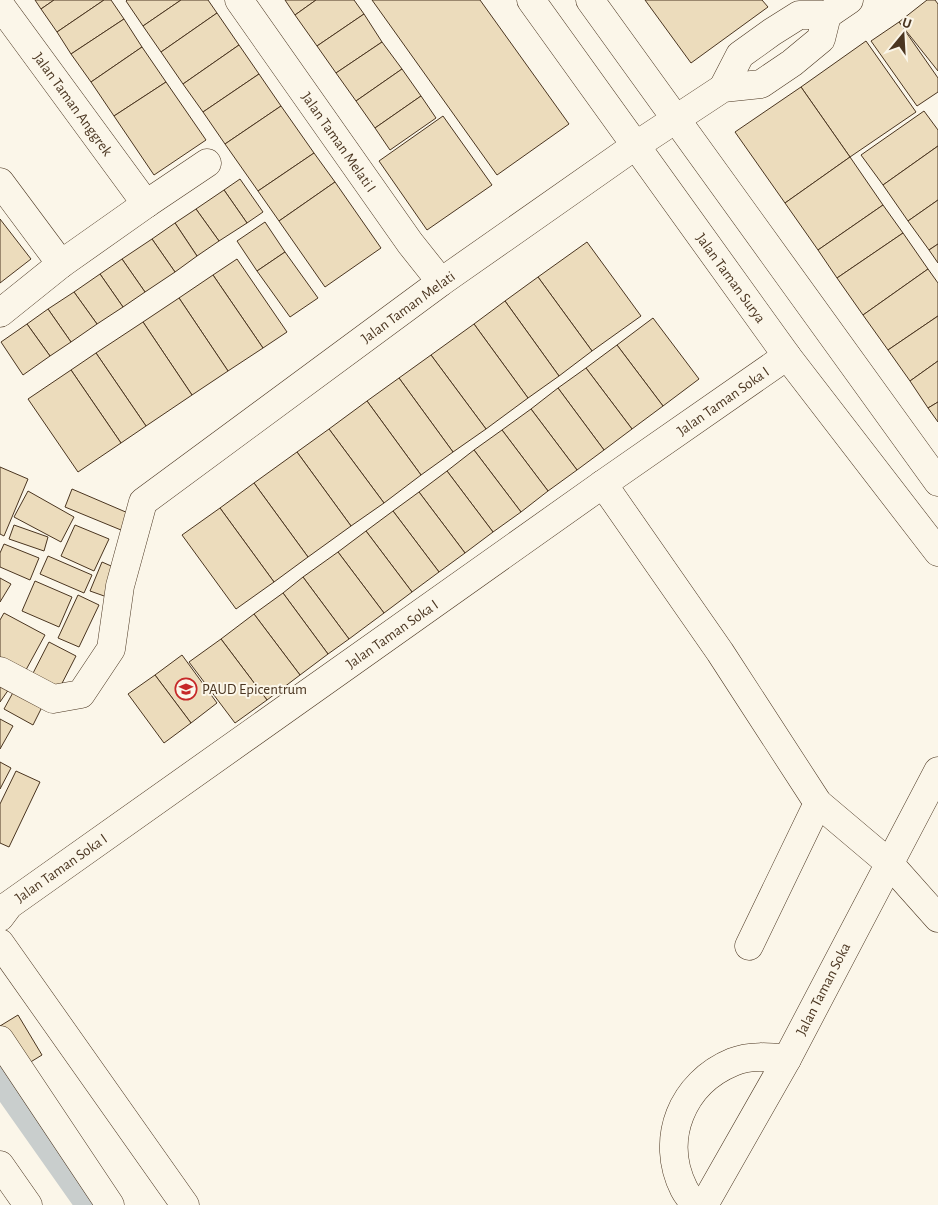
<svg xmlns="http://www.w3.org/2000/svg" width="938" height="1205" viewBox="0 0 938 1205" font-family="'Alegreya Sans',sans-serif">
<rect width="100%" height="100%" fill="#fbf6e9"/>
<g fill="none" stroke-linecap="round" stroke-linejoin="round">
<path stroke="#c9cecd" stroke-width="30" d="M0,1076L91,1205"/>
</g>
<g fill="#ecdcbc" stroke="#4a3520">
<path d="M35,0H54L41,9Z"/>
<path d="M54,0H104L57,32L41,9Z"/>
<path d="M104,0H111L124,19L71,54L57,32Z"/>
<path d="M127,0H181L143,26L126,1Z"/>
<path d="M181,0H208L217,13L161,52L143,26Z"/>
<path d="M285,0H316L295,15Z"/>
<path d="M316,0H354L364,14L317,46L295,15Z"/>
<path d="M372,0H480L569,124L497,175Z"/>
<path d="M645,0H762L768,7L691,63Z"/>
<path d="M927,0H935L938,4V71L899,22Z"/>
<path d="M217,13L239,45L183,84L161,52Z"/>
<path d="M364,14L382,42L336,73L317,46Z"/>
<path d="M124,19L142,47L91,82L71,54Z"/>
<path d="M899,22L938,78V92L917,106L871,41Z"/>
<path d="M866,41L916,112L850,157L801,87Z"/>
<path d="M382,42L402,69L356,101L336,73Z"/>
<path d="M239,45L259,74L203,112L183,84Z"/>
<path d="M142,47L166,82L114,116L91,82Z"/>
<path d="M402,69L421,96L375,128L356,101Z"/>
<path d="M259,74L281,106L225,144L203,112Z"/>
<path d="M166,82L206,140L154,175L114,116Z"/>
<path d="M801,87L850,157L785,203L735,132Z"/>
<path d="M421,96L436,118L390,150L375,128Z"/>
<path d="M281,106L314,153L258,191L225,144Z"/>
<path d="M924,111L938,130V146L883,185L861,155Z"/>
<path d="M443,116L492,185L427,230L379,161Z"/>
<path d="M938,146V200L908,221L883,185Z"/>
<path d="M314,153L335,182L279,221L258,191Z"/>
<path d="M850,157L883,205L818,250L785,203Z"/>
<path d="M240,179L263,212L247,223L224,190Z"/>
<path d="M335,182L381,248L325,287L279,221Z"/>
<path d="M224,190L247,223L219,241L196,209Z"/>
<path d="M938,200V244L929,250L908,221Z"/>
<path d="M883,205L903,233L837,278L818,250Z"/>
<path d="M196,209L219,241L197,256L175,223Z"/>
<path d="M0,219L31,259L0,283Z"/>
<path d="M265,222L285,252L257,271L237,241Z"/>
<path d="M175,223L197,256L175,272L152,239Z"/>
<path d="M903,233L928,269L863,315L837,278Z"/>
<path d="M152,239L175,272L145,292L122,259Z"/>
<path d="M587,242L641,316L592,351L538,277Z"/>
<path d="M938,244V263L929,250Z"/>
<path d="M285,252L318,298L290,317L257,271Z"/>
<path d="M122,259L145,292L123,307L100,274Z"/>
<path d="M237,259L287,332L263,348L213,275Z"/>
<path d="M928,269L938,283V316L888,350L863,315Z"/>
<path d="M100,274L123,307L97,324L74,292Z"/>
<path d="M213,275L263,348L228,371L179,298Z"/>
<path d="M538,277L592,351L559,376L505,301Z"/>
<path d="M74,292L97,324L71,342L48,309Z"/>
<path d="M179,298L228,371L192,395L143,322Z"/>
<path d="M505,301L559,376L528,398L474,324Z"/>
<path d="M48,309L71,342L50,356L27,324Z"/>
<path d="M938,316V361L910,381L888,350Z"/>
<path d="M653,318L699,379L663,406L617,345Z"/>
<path d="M143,322L192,395L146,426L96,353Z"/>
<path d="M27,324L50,356L23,375L1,342Z"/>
<path d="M474,324L528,398L486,429L431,355Z"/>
<path d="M617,345L663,406L632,429L586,368Z"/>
<path d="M96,353L146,426L121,443L71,370Z"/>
<path d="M431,355L486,429L453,452L399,378Z"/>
<path d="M938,361V402L928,408L910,381Z"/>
<path d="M586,368L632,429L604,450L558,388Z"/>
<path d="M71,370L121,443L78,472L28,399Z"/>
<path d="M399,378L453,452L421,475L367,401Z"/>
<path d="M558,388L604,450L577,470L531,409Z"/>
<path d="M367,401L421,475L384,503L329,429Z"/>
<path d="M938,402V422L928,408Z"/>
<path d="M531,409L577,470L548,491L502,430Z"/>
<path d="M329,429L384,503L351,526L297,452Z"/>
<path d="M502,430L548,491L521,512L474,450Z"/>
<path d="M474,450L521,512L493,532L447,471Z"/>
<path d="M297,452L351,526L308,557L254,483Z"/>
<path d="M0,467L28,479L4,536L0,534Z"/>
<path d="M447,471L493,532L465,553L419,492Z"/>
<path d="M254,483L308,557L274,582L220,508Z"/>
<path d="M72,489L128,513L121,530L65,507Z"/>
<path d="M28,491L74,517L61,542L14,517Z"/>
<path d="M419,492L465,553L439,572L393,511Z"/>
<path d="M220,508L274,582L236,609L182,535Z"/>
<path d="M393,511L439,572L412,592L366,531Z"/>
<path d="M14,525L48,537L44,551L9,539Z"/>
<path d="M75,525L109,539L94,571L61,556Z"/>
<path d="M366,531L412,592L384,613L338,552Z"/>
<path d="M4,544L39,558L30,580L0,567V553Z"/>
<path d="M338,552L384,613L349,639L303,577Z"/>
<path d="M48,556L92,575L84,593L40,574Z"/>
<path d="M102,562L118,569L107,597L90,591Z"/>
<path d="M303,577L349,639L328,654L283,593Z"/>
<path d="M0,578L11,584L0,602Z"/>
<path d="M35,581L72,597L59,627L22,611Z"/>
<path d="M283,593L328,654L300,675L254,614Z"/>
<path d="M78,595L99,605L79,647L58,638Z"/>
<path d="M4,613L45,635L21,679L0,667V620Z"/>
<path d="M254,614L300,675L267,700L221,639Z"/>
<path d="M221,639L267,700L235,723L189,662Z"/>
<path d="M49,642L76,656L56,695L29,681Z"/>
<path d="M182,655L217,703L191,723L155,675Z"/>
<path d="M155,675L191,723L164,743L128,694Z"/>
<path d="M0,683L9,689L0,702Z"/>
<path d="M16,687L44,703L33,725L4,709Z"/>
<path d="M0,719L13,726L0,749Z"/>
<path d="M0,762L11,768L0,789Z"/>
<path d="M16,771L40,782L9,847L0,843V804Z"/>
<path d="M18,1015L42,1055L24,1066L0,1028V1026Z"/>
</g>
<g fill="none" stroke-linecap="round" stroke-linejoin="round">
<g stroke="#4a3520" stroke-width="29">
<g id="minor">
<path d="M239,0L410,243L441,282"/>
<path d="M531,0L787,356L938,552"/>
<path d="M590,0L938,482"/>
<path d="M0,5L146,204"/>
<path d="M723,88L740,55L772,32L799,15H827L849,0"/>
<path d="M0,182L61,264"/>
<path d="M0,313L61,264L146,204L207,163"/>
<path d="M603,484L720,652L818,803L889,863L938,918"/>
<path d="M0,671L53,699L81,694L111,649L120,586L143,502L441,282L635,146L723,88L761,84L792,63L821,39L827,15"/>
<path d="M0,917L9,905L603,484L787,356"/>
<path d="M0,943L185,1205"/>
<path d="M749,946L818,803"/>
<path d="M0,1040L110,1205"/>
<path d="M0,1165L28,1205"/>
<path d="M695,1205C692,1200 687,1195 684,1189C659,1139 682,1083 733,1062C750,1055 769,1057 787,1059"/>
<path d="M704,1205L787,1059L938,771"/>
</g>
</g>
<use href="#minor" stroke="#fbf6e9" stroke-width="28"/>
</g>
<defs>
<g id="school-ring" transform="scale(1.125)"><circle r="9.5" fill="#fbf6e9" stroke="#c62828" stroke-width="1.5"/><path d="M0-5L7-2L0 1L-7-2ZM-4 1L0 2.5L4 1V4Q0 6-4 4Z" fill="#c62828"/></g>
</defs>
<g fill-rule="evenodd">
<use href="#school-ring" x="186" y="689"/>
</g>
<g text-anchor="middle" stroke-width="4" stroke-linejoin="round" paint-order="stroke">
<g font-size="15" fill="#4a3520" stroke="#fbf6e9">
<text transform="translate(73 104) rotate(54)" y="5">Jalan Taman Anggrek</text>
<text transform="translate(339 142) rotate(55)" y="5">Jalan Taman Melati I</text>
<text transform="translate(731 278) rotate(54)" y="5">Jalan Taman Surya</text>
<text transform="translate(408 307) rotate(-36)" y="5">Jalan Taman Melati</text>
<text transform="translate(723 401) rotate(-35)" y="5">Jalan Taman Soka I</text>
<text transform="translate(392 634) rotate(-35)" y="5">Jalan Taman Soka I</text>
<text transform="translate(61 868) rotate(-35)" y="5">Jalan Taman Soka I</text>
<text transform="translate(823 989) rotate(-63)" y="5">Jalan Taman Soka</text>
</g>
<g font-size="15" fill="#4a3520" stroke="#fbf6e9" text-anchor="start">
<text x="202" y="694">PAUD Epicentrum</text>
</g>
</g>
<g transform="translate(903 35) rotate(18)" stroke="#fbf6e9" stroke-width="4" paint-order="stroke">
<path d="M0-4L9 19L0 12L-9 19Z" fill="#4a3520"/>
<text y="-8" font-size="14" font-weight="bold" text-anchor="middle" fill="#4a3520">U</text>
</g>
</svg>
